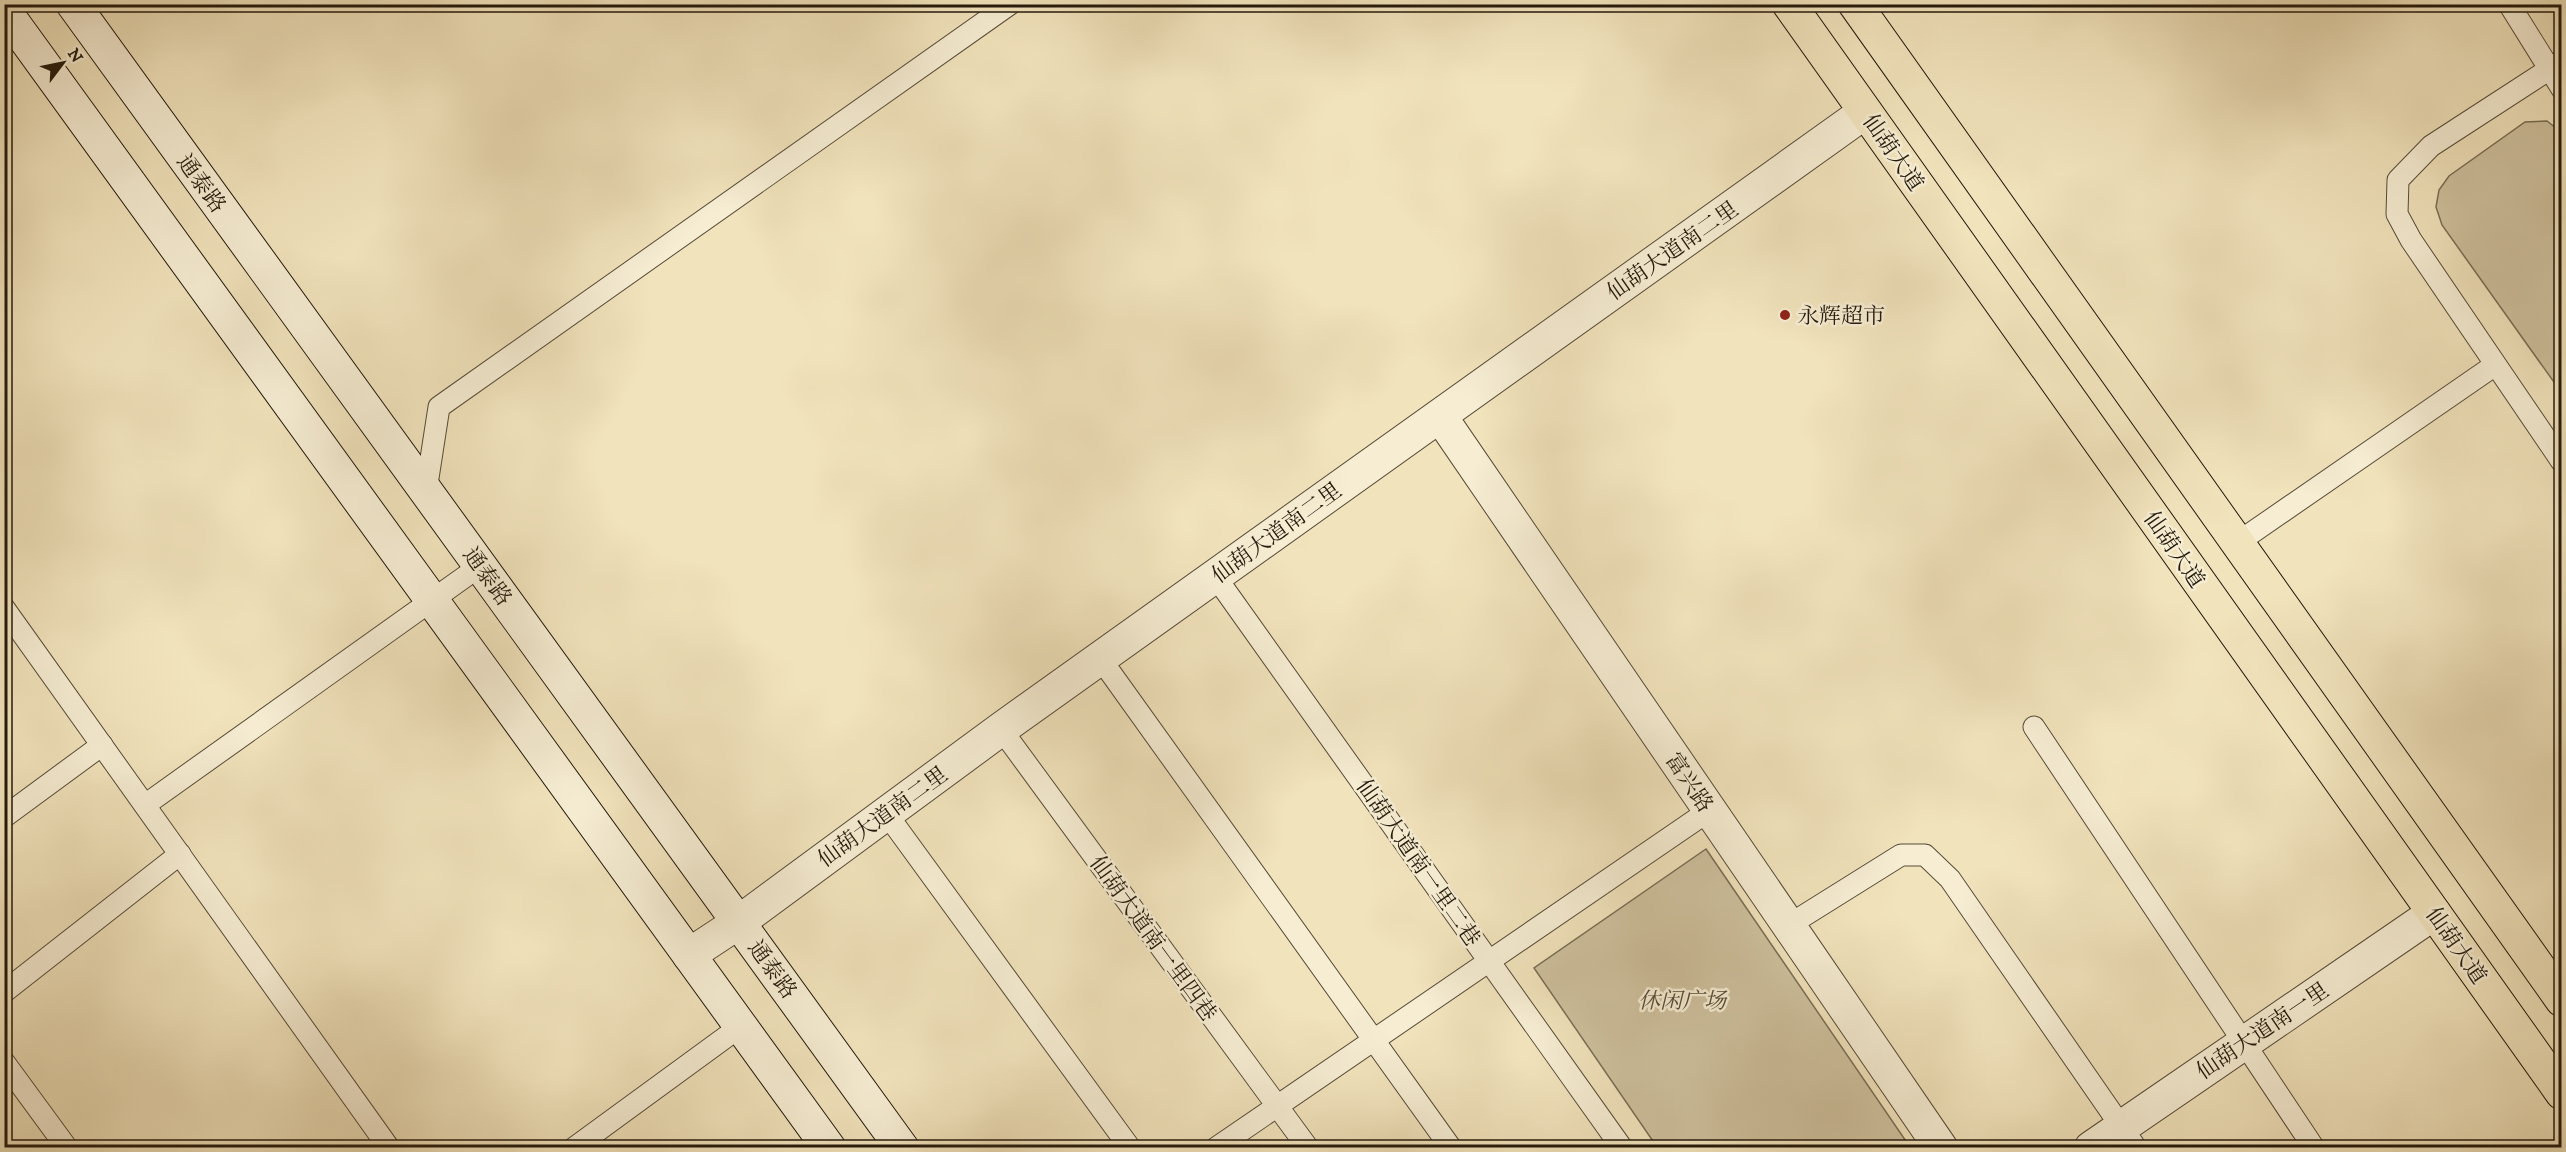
<svg xmlns="http://www.w3.org/2000/svg" width="2566" height="1152" viewBox="0 0 2566 1152" font-family="'IM FELL DW Pica','Noto Serif SC',serif">
<rect width="100%" height="100%" fill="#f1e3bc"/>
<filter id="stains"><feTurbulence type="fractalNoise" baseFrequency=".00333" numOctaves="4"/><feColorMatrix values="0 0 0 0 .2 0 0 0 0 .09 0 0 0 0 .02 0 0 0 .5 -.17"/></filter>
<radialGradient id="worn" r=".72"><stop offset=".6" stop-color="#630" stop-opacity="0"/><stop offset="1" stop-color="#630" stop-opacity=".3"/></radialGradient>
<g fill="#cec19e" stroke="#796e55" stroke-width="1.5">
<path d="M2547,121L2561,132V392L2442,225L2436,207L2439,190L2449,176L2525,122Z"/>
<path d="M1706,849L1910,1147H1657L1534,968Z"/>
</g>
<g fill="none" stroke-linecap="round" stroke-linejoin="round">
<g stroke="#574c38" stroke-width="23">
<g id="lane">
<path d="M2509,4L2562,89"/>
<path d="M2562,61L2431,146L2398,180L2397,214L2411,240L2562,462"/>
<path d="M426,491L439,407L1010,4"/>
<path d="M2237,543L2495,365"/>
<path d="M1215,576L1622,1148"/>
<path d="M4,608L389,1148"/>
<path d="M1100,658L1451,1148"/>
<path d="M2034,727L2314,1148"/>
<path d="M1001,729L1308,1148"/>
<path d="M145,805L480,566"/>
<path d="M886,813L1130,1148"/>
<path d="M4,817L102,745"/>
<path d="M1789,925L1901,855H1925L1950,879L2136,1148"/>
<path d="M4,992L180,854"/>
<path d="M4,1062L67,1148"/>
<path d="M574,1148L741,1026"/>
<path d="M1216,1148L1710,810"/>
</g>
</g>
<g stroke="#574c38" stroke-width="35">
<g id="street">
<path d="M1440,416L1941,1148"/>
<path d="M689,955L739,922L1001,729L1865,112"/>
<path d="M2091,1148L2434,913"/>
</g>
</g>
<g stroke="#241a0c" stroke-width="35">
<g id="secondary">
<path d="M73,4L902,1148"/>
<path d="M4,10L829,1148"/>
</g>
</g>
<g stroke="#241a0c" stroke-width="35">
<g id="primary">
<path d="M1789,4L2562,1093"/>
<path d="M1855,4L2562,1000"/>
</g>
</g>
<use href="#lane" stroke="#f6edd3" stroke-width="21"/>
<use href="#street" stroke="#f6edd3" stroke-width="33"/>
<use href="#secondary" stroke="#f6edd3" stroke-width="33"/>
<use href="#primary" stroke="#f1e3bc" stroke-width="33"/>
</g>
<circle fill="#8f2418" stroke="#f6edd3" stroke-width="2" cx="1785" cy="315" r="6"/>
<g text-anchor="middle" stroke-width="5" stroke-linejoin="round" paint-order="stroke">
<g font-size="22" fill="#241a0c" stroke="#f6edd3">
<text transform="translate(1894 152) rotate(55)" y="8">仙葫大道</text>
<text transform="translate(202 183) rotate(54)" y="8">通泰路</text>
<text transform="translate(1672 250) rotate(-35)" y="8">仙葫大道南二里</text>
<text transform="translate(1276 532) rotate(-36)" y="8">仙葫大道南二里</text>
<text transform="translate(2175 549) rotate(55)" y="8">仙葫大道</text>
<text transform="translate(488 576) rotate(54)" y="8">通泰路</text>
<text transform="translate(1690 782) rotate(56)" y="8">富兴路</text>
<text transform="translate(882 816) rotate(-36)" y="8">仙葫大道南二里</text>
<text transform="translate(1419 862) rotate(55)" y="8">仙葫大道南一里二巷</text>
<text transform="translate(1154 938) rotate(54)" y="8">仙葫大道南一里四巷</text>
<text transform="translate(2457 945) rotate(55)" y="8">仙葫大道</text>
<text transform="translate(773 969) rotate(54)" y="8">通泰路</text>
<text transform="translate(2262 1030) rotate(-34)" y="8">仙葫大道南一里</text>
</g>
<g font-size="22" fill="#241a0c" stroke="#f6edd3" text-anchor="start">
<text x="1797" y="323">永辉超市</text>
</g>
<g font-size="22" font-style="italic" fill="#574c38" stroke="#f6edd3">
<text x="1682" y="1008">休闲广场</text>
</g>
</g>
<rect width="2566" height="1152" fill="none" stroke="#f1e3bc" stroke-width="24"/>
<rect x="6" y="6" width="2554" height="1140" fill="none" stroke="#241a0c" stroke-width="3"/>
<rect x="12" y="12" width="2542" height="1128" fill="none" stroke="#241a0c" stroke-width="1.5"/>
<g transform="translate(63 63) rotate(58)" stroke="#f6edd3" stroke-width="4.5" paint-order="stroke">
<path d="M0-4.5L10 22L0 15L-10 22Z" fill="#241a0c"/>
<text y="-9" font-size="16" font-weight="bold" text-anchor="middle" fill="#241a0c">N</text>
</g>
<rect width="100%" height="100%" filter="url(#stains)"/>
<rect width="100%" height="100%" fill="url(#worn)"/>
</svg>
